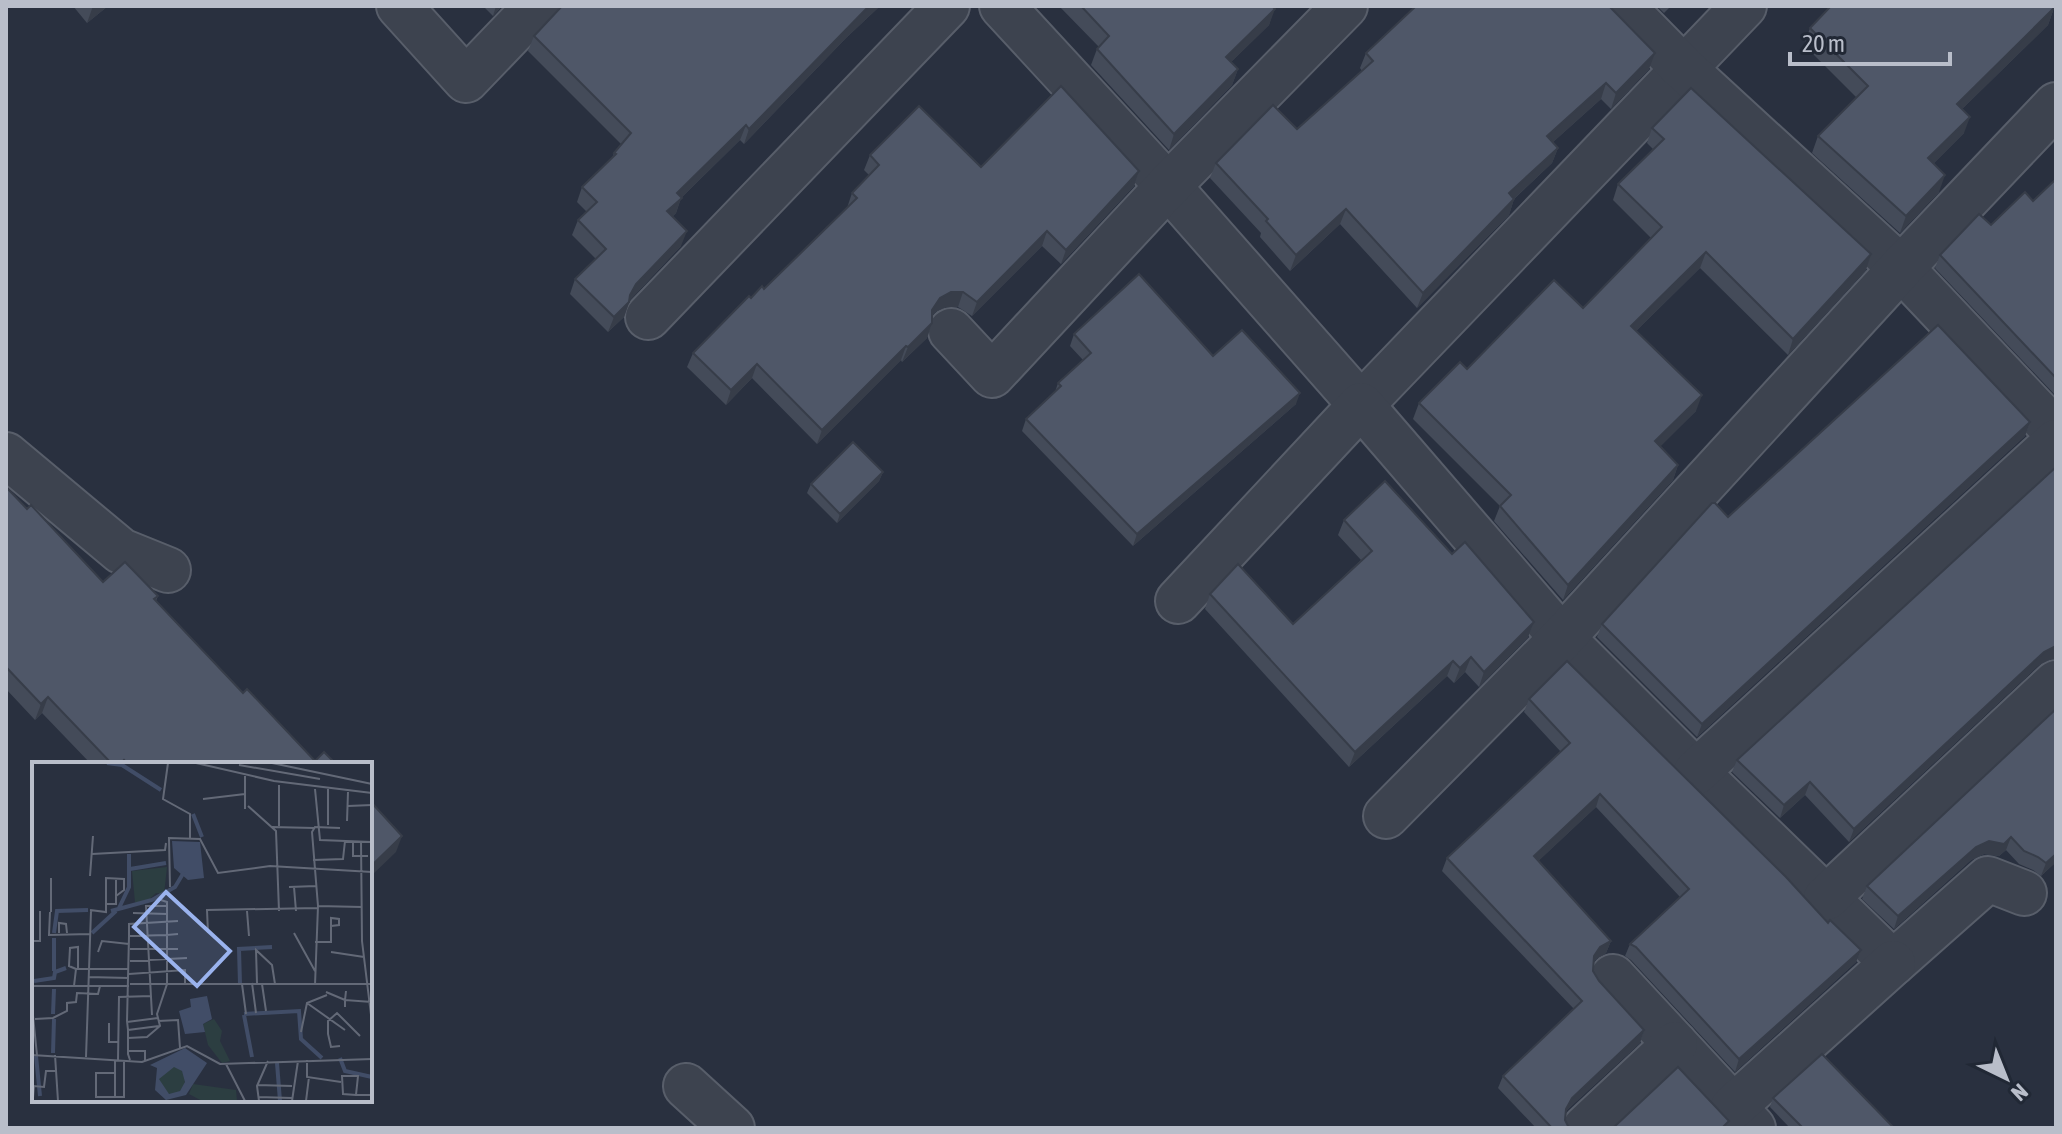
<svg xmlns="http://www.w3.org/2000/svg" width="2062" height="1134" viewBox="0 0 2062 1134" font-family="'Asap Condensed',sans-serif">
<rect width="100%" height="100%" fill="#29303f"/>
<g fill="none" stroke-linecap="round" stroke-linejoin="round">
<g stroke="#585e6a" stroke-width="48">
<g id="minor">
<path d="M399,6L466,80L537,6"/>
<path d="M1002,6L1168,186L1361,405L1744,6"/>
<path d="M1622,6L1683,68L1901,268L2056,432"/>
<path d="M648,317L947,6"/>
<path d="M951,331L992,375L1168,186L1345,6"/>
<path d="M6,455L121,551L168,570"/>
<path d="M1178,601L1361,405L1562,638L1696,772L1893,963L1988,879L2024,893"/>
<path d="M1696,772L2056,442"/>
<path d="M1386,816L1562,638L1901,268L2056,105"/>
<path d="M1826,898L2056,683"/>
<path d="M1613,977L1753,1128"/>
<path d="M686,1086L732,1128"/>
<path d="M1733,1107L1893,963"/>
<path d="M1585,1128L1675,1044"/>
</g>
</g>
<use href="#minor" stroke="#3d434f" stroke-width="44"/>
</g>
<g fill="#444b59">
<path d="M73,6H108L87,23Z"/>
<path d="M483,6H502L493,16Z"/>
<path d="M572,6H880L846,38L744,144L740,140L681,198L676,213L672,217L681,246L630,300L624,317L608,332L570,294L575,279L596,259L572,235L578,220L587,212L577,202L582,187L612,158L614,153L621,144L528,51L534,36Z"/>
<path d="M1059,6H1275L1269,25L1231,62L1238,69L1232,85L1169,150L1091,65L1097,49L1099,47Z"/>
<path d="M1657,6H1671L1664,13Z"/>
<path d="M2054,8L2048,25L1962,109L1964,133L1933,164L1939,192L1900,233L1812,153L1818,136L1857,98L1804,45L1810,28Z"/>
<path d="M1366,53L1649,69L1611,109L1601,99L1553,142L1558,148L1552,163L1514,199L1509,215L1417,308L1340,224L1290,271L1260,237L1261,233L1210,178L1216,163L1297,129L1362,71L1360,68Z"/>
<path d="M1652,128L1866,270L1788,355L1700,268L1636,331L1696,411L1660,446L1678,465L1673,480L1563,600L1494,521L1500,506L1413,419L1419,403L1467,369L1583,308L1651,238L1613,200L1618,184L1653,149L1647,143Z"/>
<path d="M870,155L981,167L1139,171L1134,186L1061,264L1042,246L972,316L958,307H946L935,312L932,316V323L927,338L902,362L901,360L817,444L752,378L726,405L687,367L693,353L751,298L764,289L847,208L852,193L869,175L864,170Z"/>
<path d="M2056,179V396L1935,268L1940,255L2033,201Z"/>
<path d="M1074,334L1213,356L1296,404L1133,546L1022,431L1026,419L1055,392L1058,383L1083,360L1070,346Z"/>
<path d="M2030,422L2025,436L1697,737L1597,637L1602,624Z"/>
<path d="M2056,467V659H2051L2039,665L1849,842L1805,795L1780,818L1732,772L1737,760Z"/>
<path d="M883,472L879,481L837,523L807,493L811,484Z"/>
<path d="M6,487L27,509L103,582L158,596L156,601L243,693L315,761L336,764H91L42,713L35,720L6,689Z"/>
<path d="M1344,520L1452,554L1534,622L1528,637L1479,687L1465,672L1454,683L1447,676L1349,767L1205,609L1210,594L1293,624L1361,560L1338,535Z"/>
<path d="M1529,699L1828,923L1861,950L1856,962L1735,1072L1631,960L1625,956L1630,944L1680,897L1596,807L1538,861L1611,941L1606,953L1596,959L1594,962L1593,971L1599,981L1644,1030L1640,1043L1567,1110L1565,1114V1120L1569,1128H1536L1498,1088L1503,1076L1574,1009L1442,871L1447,858L1561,752L1524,712Z"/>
<path d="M2056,709V862L2041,876L2033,870L2019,864L2006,850L1999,856L1984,854L1971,860L1894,929L1862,899L1867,886Z"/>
<path d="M1773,1098L1894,1128H1790L1770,1107Z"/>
</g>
<g fill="#373d49">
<path d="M93,6H108L87,23Z"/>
<path d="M496,6H502L493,16Z"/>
<path d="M869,6H880L846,38L744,144L749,129Z"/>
<path d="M2054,8L2048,25L1951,120L1957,104Z"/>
<path d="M1275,9L1269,25L1220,73L1226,57Z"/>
<path d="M1655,53L1649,69L1611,109L1616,93Z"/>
<path d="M1238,69L1232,85L1169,150L1174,134Z"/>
<path d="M1606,83L1601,99L1542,152L1547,136Z"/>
<path d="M1970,117L1964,133L1922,175L1928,158Z"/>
<path d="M746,125L740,140L681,198L676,213L662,226L667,211L677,193Z"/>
<path d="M1558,148L1552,163L1503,209L1509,193Z"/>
<path d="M1139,171L1134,186L1061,264L1066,250Z"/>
<path d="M1945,175L1939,192L1900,233L1906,216Z"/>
<path d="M1514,199L1509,215L1417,308L1423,293Z"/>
<path d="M1346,209L1340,224L1290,271L1296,255Z"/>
<path d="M687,231L681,246L630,300L624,317L608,332L614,317L636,284Z"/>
<path d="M1047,231L1042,246L972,316L977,302Z"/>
<path d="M1706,252L1700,268L1625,342L1631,326Z"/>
<path d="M1871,254L1866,270L1788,355L1793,339Z"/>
<path d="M951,292H963L958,307H946L935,312L927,324L932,310L940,298Z"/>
<path d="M932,323L927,338L902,362L908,347Z"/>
<path d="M906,346L901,360L817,444L822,430Z"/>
<path d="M757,364L752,378L726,405L731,390Z"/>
<path d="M1300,393L1296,404L1133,546L1137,534Z"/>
<path d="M1702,395L1696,411L1650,457L1655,441Z"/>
<path d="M2030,422L2025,436L1697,737L1702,724Z"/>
<path d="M1678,465L1673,480L1563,600L1568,585Z"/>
<path d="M883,472L879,481L837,523L840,514Z"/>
<path d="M1534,622L1528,637L1479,687L1484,672Z"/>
<path d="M2056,646V659H2051L2039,665L1849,842L1854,829L2044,652Z"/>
<path d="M1471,657L1465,672L1454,683L1460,668Z"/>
<path d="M1453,661L1447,676L1349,767L1355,752Z"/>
<path d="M48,697L42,713L35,720L41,704Z"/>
<path d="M1810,782L1805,795L1780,818L1784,805Z"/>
<path d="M1600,794L1596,807L1530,869L1534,856Z"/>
<path d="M402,836L396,852L370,877V867Z"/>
<path d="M2011,837L2006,850L1999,856L1984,854L1971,860L1894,929L1898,916L1976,847L1989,841Z"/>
<path d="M2056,854V862L2041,876L2046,863Z"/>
<path d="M1611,941L1606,953L1596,959L1589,969L1594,956L1600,947Z"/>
<path d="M1861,950L1856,962L1735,1072L1739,1059Z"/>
<path d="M1644,1030L1640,1043L1567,1110L1561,1121L1566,1109L1572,1098Z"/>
</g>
<g fill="#4f5768" stroke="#373d49" stroke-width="2">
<path d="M562,6H869L749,129L746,125L677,193L682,198L667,211L687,231L636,284L630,295L629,302L614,317L575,279L606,249L578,220L597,202L582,187L616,154L614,153L631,133L534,36Z"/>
<path d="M1081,6H1272L1275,9L1226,57L1238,69L1174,134L1097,49L1109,36Z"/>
<path d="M1416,6H1609L1655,53L1616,93L1606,83L1547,136L1558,148L1509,193L1514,199L1423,293L1346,209L1296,255L1266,221L1268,219L1216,163L1273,105L1297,129L1373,61L1366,53Z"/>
<path d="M1831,6H2051L2054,8L1957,104L1970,117L1928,158L1945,175L1906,216L1818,136L1868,86L1810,28Z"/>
<path d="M1061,86L1139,171L1066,250L1047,231L977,302L963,292H951L940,298L932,310V323L908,347L906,346L822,430L757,364L731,390L693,353L749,296L751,298L762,286L764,289L857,198L852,193L879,165L870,155L919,106L981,167Z"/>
<path d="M1691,88L1871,254L1793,339L1706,252L1631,326L1702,395L1655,441L1678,465L1568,585L1500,506L1511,495L1419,403L1460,362L1467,369L1554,280L1583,308L1662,227L1618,184L1664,139L1652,128Z"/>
<path d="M2056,179V378L1940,255L1979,214L1991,225L2025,192L2033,201Z"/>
<path d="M1139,274L1213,356L1242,330L1300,393L1137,534L1026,419L1061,386L1058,383L1091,353L1074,334Z"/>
<path d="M1938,325L2030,422L1702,724L1602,624L1712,503H1715L1728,517Z"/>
<path d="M853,442L883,472L840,514L811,484Z"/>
<path d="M2056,467V646L2044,652L1854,829L1810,782L1784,805L1737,760Z"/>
<path d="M1385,481L1452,554L1465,542L1534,622L1484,672L1471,657L1460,668L1453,661L1355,752L1210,594L1238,564L1293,624L1372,551L1344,520Z"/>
<path d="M6,487L27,509L31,505L103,582L125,562L158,596L154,599L243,693L247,689L315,761L324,752L336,764H128L124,760L120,764H112L48,697L41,704L6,667Z"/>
<path d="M1567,661L1786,877L1828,923L1830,920L1861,950L1739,1059L1636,947L1630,944L1689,889L1600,794L1534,856L1611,941L1600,947L1594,956L1593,971L1599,981L1644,1030L1572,1098L1566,1109L1565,1120L1569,1128H1552L1503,1076L1582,1001L1447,858L1570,743L1529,699Z"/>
<path d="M2056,709V854L2046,863L2038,857L2024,851L2011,837L2004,844L1989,841L1976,847L1898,916L1867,886Z"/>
<path d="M370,801L402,836L370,867Z"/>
<path d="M1822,1054L1894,1128H1803L1773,1098Z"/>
<path d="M1678,1067L1729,1121L1722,1128H1613Z"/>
</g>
<g transform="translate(32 762)">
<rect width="340" height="340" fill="#29303f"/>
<path d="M135,105L132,132L124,131L111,143L103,140L100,109ZM182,257L190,269L188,279L198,299L190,301L176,283L171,262ZM125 318a14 14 0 1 1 28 0a14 14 0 1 1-28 0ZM161,322L204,328L205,339H170L157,332Z" fill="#2c3e41"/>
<path d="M140,79L168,80L172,116L156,118L142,106ZM175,234L180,257L171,262L173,270L153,272L147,249L159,245L158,237ZM153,286L175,301L154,333L134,338L123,328L125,306L118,303ZM142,305L150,309L153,320L148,329L137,332L127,317Z" fill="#414d67" fill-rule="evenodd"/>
<path fill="none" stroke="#414d67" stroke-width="4" d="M75,1L90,3L129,28M161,52L170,75M98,107L134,101M87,146L97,125V92M79,149L120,138L143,125L152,110M22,171L25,149L56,148M60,171L84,149M22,209V176M2,219L22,216L23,210L34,206M208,222L207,187L240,185M21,252L22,227M212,252L267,249L269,277L290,296M212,253L220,295M21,291L22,257M4,294L8,334M308,296L313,309L340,315M245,301L248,339"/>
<path fill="none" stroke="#636977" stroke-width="2" d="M136,1L131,37L158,52V77M164,1L242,19L340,31M240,1L340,22M207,3L288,17M213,14V47M247,23V64M283,27L288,78L340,80M296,27V63M171,37L213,32M216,44L244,69L247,149M316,44L340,43M315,59L316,30M240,65L282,66M321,79V94H336M329,79L330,179L340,261M60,92L133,88L134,81M281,98L311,97L313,79M58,114L61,74M138,125L137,76L168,77L186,111L238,104L340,110M257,125L284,124M262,125L264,149M129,138L135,140V173L146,172M74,142H84V117M286,144L330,145M58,148L74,150V116L92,117V128L84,134M215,149L217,174M18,150L17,173L58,172M19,150V116M101,151L135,152M27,171V161L34,162L35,171M176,171L175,148L285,146M262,171L283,209M97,174V162L146,159M0,179H8V149M283,180H299V156L307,157V163L299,164M98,187H146M66,190L70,179L97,182M299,190L332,195M98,199L155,196M44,207L37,204L38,186L46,185V207M97,212L153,208V221M56,215L97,216M220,221L224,251M225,221L224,188L240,203L243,222M98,222H340M210,222L214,252M230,222L234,249M283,223L286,144L280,70L283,65L308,66M0,224H97M42,224L44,207H97M294,230L313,238L314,229M275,241L313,268M0,244L5,293M313,245V238L340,240M120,253L114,144H135M3,257L21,256L35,249V241L44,240L45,231L66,232L68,224M126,259L146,258L148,286M95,260L126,256M77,261V280H86M96,268L127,264M269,270L275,241L295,233M96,276L115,275L128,264L125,252L135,222V173L97,174L95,259L96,268V292L98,298M308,284L299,285L296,272V259L305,251L328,274M96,289H113V299M0,293L110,300L155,284L188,302L340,297M23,293L26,339M54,295L59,149M86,298L87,235L119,234M275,298V315L309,320M194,302L213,339M83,311H64V335H92V298M225,323L260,324M324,333L311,332L310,314H326L324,333H340M83,335V298M226,335L260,336M1,336L2,324L12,325L14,309H24M227,339L225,324L236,299M260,339L266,299M274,339L277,315"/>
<path fill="#9ab3ee" fill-opacity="0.15" stroke="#9ab3ee" stroke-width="4" d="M134,130L198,189L165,224L102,165Z"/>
<rect width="340" height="340" fill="none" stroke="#b9beca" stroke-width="4"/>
</g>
<rect width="2062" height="1134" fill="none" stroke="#b9beca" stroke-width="16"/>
<g transform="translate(2006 1078) rotate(137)" stroke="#212835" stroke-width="6" paint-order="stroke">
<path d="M0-6L14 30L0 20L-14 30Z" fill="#b9beca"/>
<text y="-12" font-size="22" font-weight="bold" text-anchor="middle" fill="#b9beca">N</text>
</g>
<path d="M1790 52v12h160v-12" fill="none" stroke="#b9beca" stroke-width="4"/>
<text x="1802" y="52" font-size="24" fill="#b9beca" stroke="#212835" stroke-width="6" paint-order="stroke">20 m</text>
</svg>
